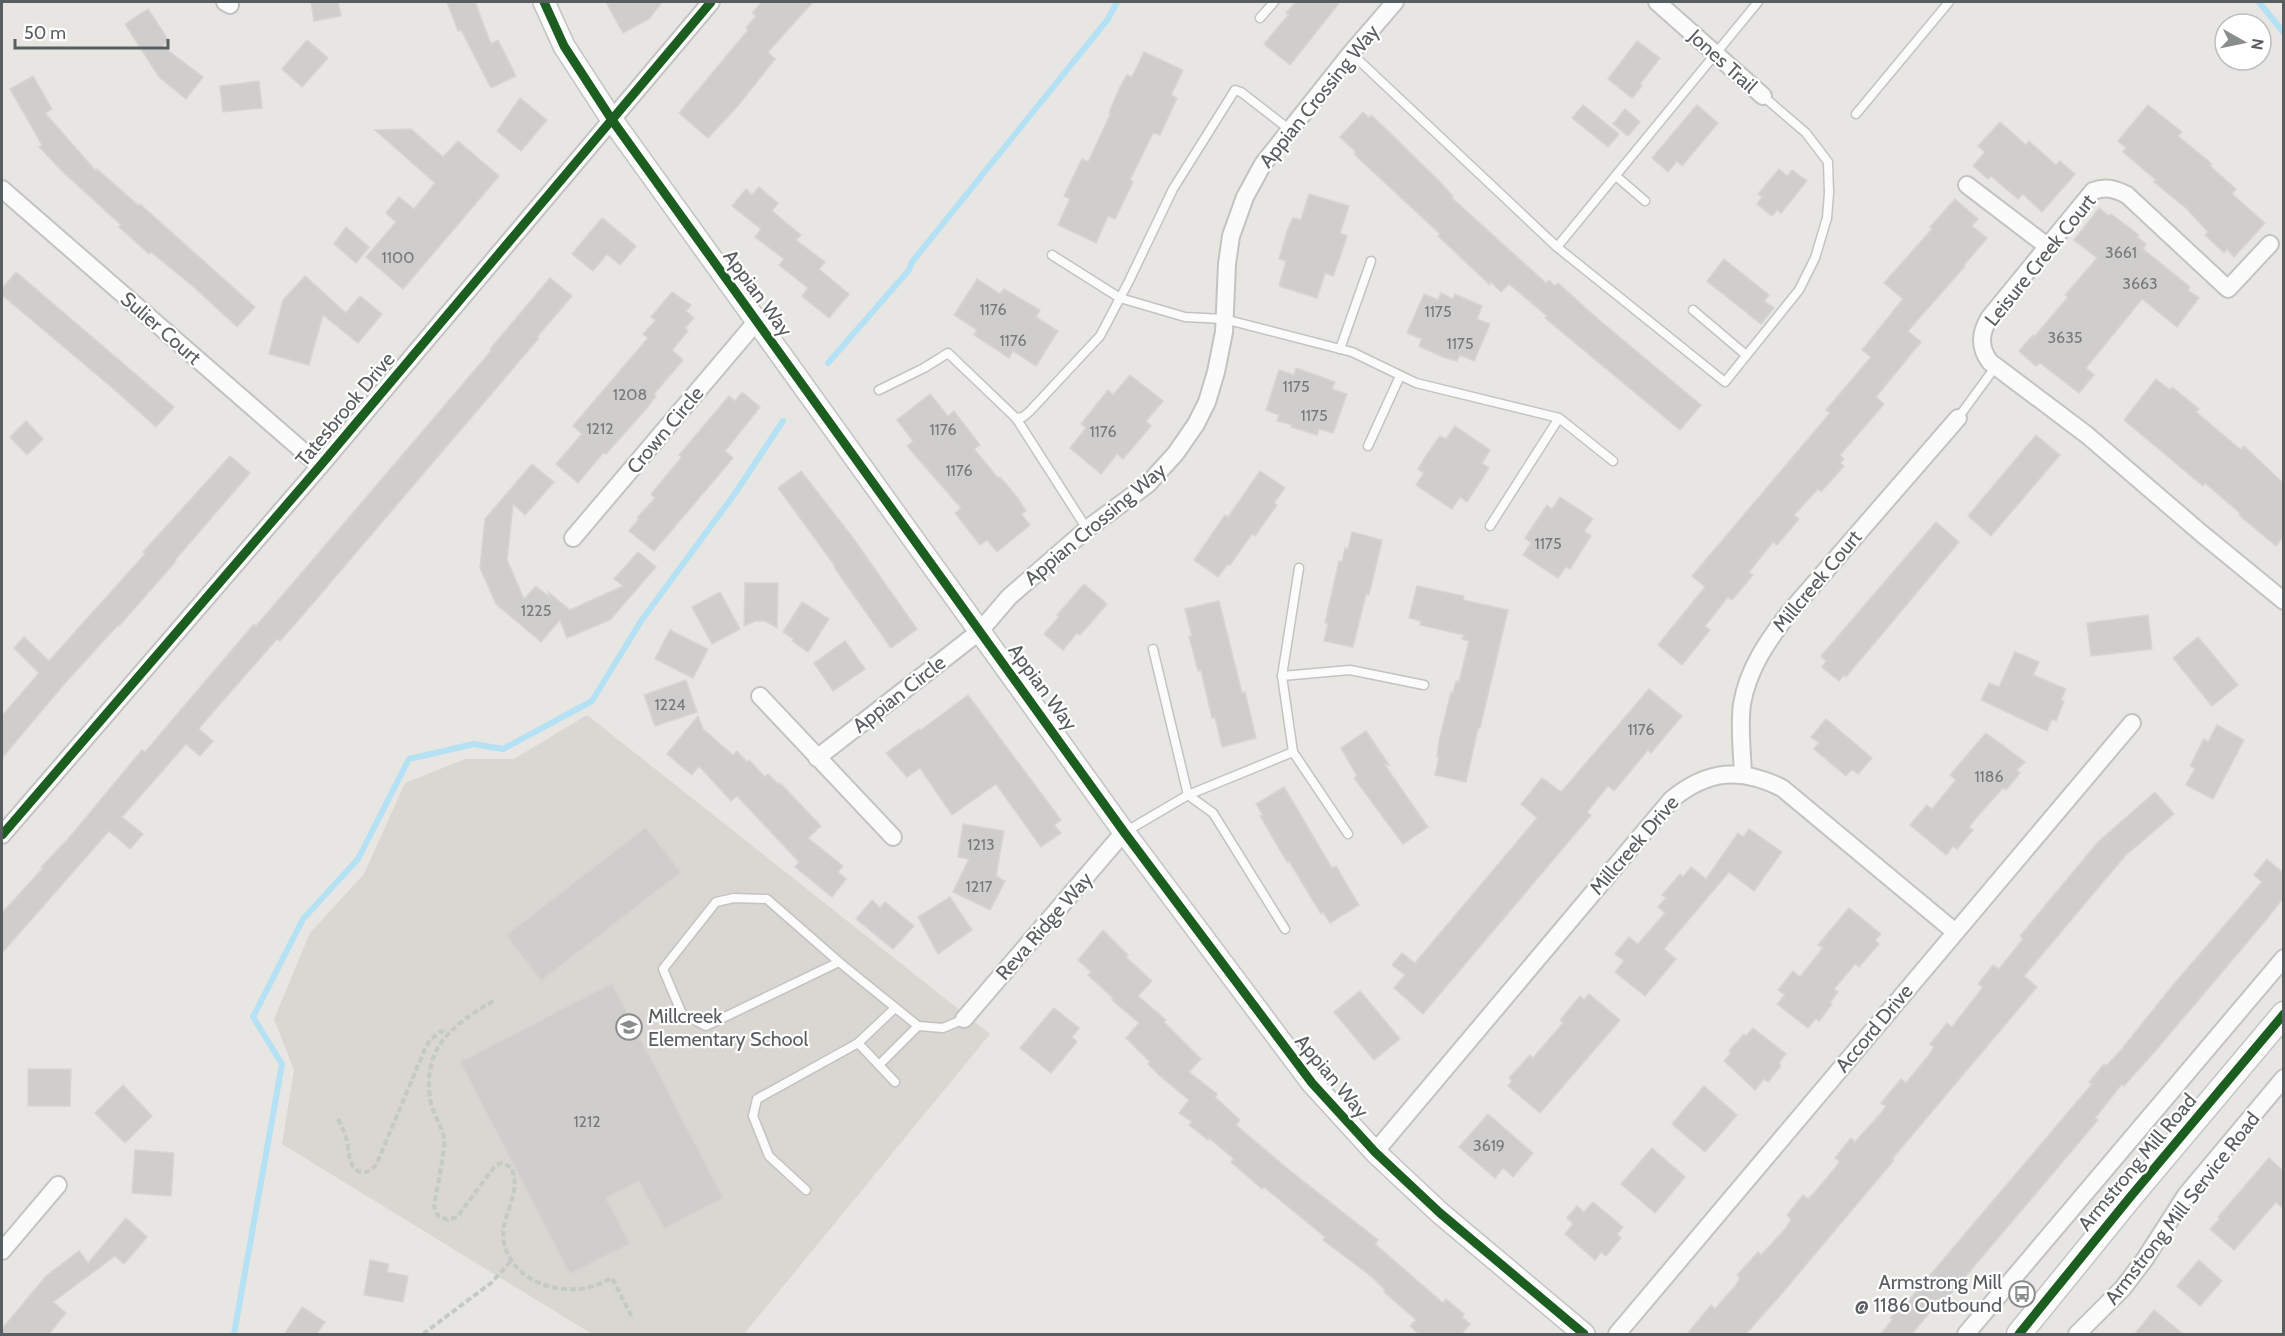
<svg xmlns="http://www.w3.org/2000/svg" width="2285" height="1336" viewBox="0 0 2285 1336" font-family="Cabin,sans-serif">
<rect width="100%" height="100%" fill="#e8e6e2"/>
<path fill="#dad6d1" d="M587,715L990,1034L744,1334H592L282,1144L294,1070L274,1019L310,933L364,874L405,783L465,759H514Z"/>
<g fill="none" stroke-linecap="round" stroke-linejoin="round">
<g stroke="#b5e1f4" stroke-width="6">
<path d="M2259,2L2284,33"/>
<path d="M828,363L909,270L912,262L1108,19L1117,2"/>
<path d="M234,1334L282,1064L253,1017L303,919L358,859L409,759L474,744L503,749L592,701L641,621L736,492L783,421"/>
</g>
</g>
<g fill="#d0cecc" stroke="#d7d5d2" stroke-width="1.5">
<path d="M311,2H338L341,16L314,21Z"/>
<path d="M447,2H475L491,44L498,40L516,76L491,88L461,30L458,31Z"/>
<path d="M606,2H662L649,19L623,33Z"/>
<path d="M762,2H813L768,52L775,59L737,107L708,138L679,113L748,30L746,28L756,16L752,13Z"/>
<path d="M1296,2H1340L1290,65L1264,44L1289,14L1286,13Z"/>
<path d="M148,9L169,41L162,46L203,77L186,99L159,77L125,24Z"/>
<path d="M307,40L328,58L302,87L282,69Z"/>
<path d="M1637,41L1660,58L1640,84L1642,86L1632,98L1608,79Z"/>
<path d="M1144,52L1183,70L1171,95L1177,98L1160,135L1153,133L1130,180L1133,182L1115,219L1108,216L1096,243L1058,225L1070,199L1064,196L1082,159L1088,162L1111,113H1109L1120,87L1127,75L1132,77Z"/>
<path d="M33,76L52,109L45,113L96,171L97,169L139,206L140,204L255,307L237,327L195,288L151,252L149,254L119,227L121,225L62,171L39,147L42,145L10,89Z"/>
<path d="M259,81L262,108L223,112L220,86Z"/>
<path d="M520,98L547,120L521,151L497,131Z"/>
<path d="M1583,105L1619,134L1608,147L1572,118Z"/>
<path d="M1697,105L1718,123L1682,166L1677,161L1668,172L1652,158Z"/>
<path d="M2148,105L2182,132L2178,136L2212,164L2210,166L2236,189L2232,194L2265,223L2234,257L2227,249L2224,253L2205,235L2208,232L2187,209L2154,182L2156,180L2123,152L2126,148L2118,141Z"/>
<path d="M1625,109L1640,122L1628,136L1613,124Z"/>
<path d="M1363,112L1369,118L1371,115L1384,127L1439,181L1453,196L1452,198L1546,283L1549,280L1555,286L1558,283L1598,319L1701,405L1680,430L1545,318L1547,316L1509,284L1501,292L1491,282L1490,285L1438,236L1440,234L1354,154L1356,152L1340,137Z"/>
<path d="M2000,122L2026,145L2029,141L2056,165L2060,161L2075,174L2042,212L2023,194L2018,199L1991,176L1988,179L1973,166L1985,152L1978,146Z"/>
<path d="M411,129L443,157L458,141L499,176L403,289L366,257L396,222L386,213L399,197L414,209L435,183L375,130Z"/>
<path d="M1779,169L1787,176L1792,170L1807,181L1781,213L1777,210L1772,216L1757,204L1762,197L1758,194Z"/>
<path d="M759,187L778,203L772,211L801,235L796,240L825,262L819,269L849,294L829,318L802,296L808,288L779,265L784,259L755,237L761,229L732,206L746,189L752,195Z"/>
<path d="M1309,194L1349,206L1340,233L1347,236L1340,257L1333,276L1325,273L1317,298L1279,286L1286,261L1279,259L1287,231L1293,218L1301,220Z"/>
<path d="M1955,199L1978,219L1972,226L1987,238L1964,265L1965,266L1908,331L1921,342L1876,397L1884,404L1840,455L1844,459L1840,463L1844,466L1821,492L1818,489L1794,515L1799,519L1777,545L1773,542L1749,572L1753,575L1732,600L1728,597L1705,626L1710,630L1682,665L1658,645L1705,587L1692,576L1830,413L1826,410L1871,357L1862,350L1903,299L1884,283L1932,229L1930,227Z"/>
<path d="M2099,208L2109,216L2111,214L2139,235L2137,237L2146,244L2143,249L2190,287L2188,290L2199,298L2177,327L2142,299L2086,368L2094,375L2079,393L2040,363L2036,366L2019,351L2033,335L2034,337L2068,297L2065,295L2097,258L2074,240Z"/>
<path d="M602,218L636,246L620,265L607,254L593,271L572,254Z"/>
<path d="M346,227L369,247L356,263L334,244Z"/>
<path d="M1724,259L1769,295L1764,301L1774,308L1761,324L1707,281Z"/>
<path d="M16,272L174,407L156,427L115,390L2,295V289Z"/>
<path d="M305,276L346,313L360,296L382,314L358,343L323,315L309,365L269,354L283,300Z"/>
<path d="M550,278L572,296L537,337L539,338L308,609L280,641L277,639L200,727L199,729L213,741L200,756L186,744L122,817L143,834L130,849L109,831L2,953V913L43,868L41,867L68,839L142,750L145,752L254,624L256,626L299,576L491,351L490,349Z"/>
<path d="M977,279L1000,294L1004,289L1040,310L1036,317L1058,331L1036,366L1013,351L1009,358L974,335L977,330L954,315Z"/>
<path d="M672,292L691,305L686,311L694,318L685,328L688,331L672,350L683,360L654,394L656,396L646,409L606,454L603,453L578,483L556,464L582,434L573,426L648,338L643,334L656,320L651,317Z"/>
<path d="M1441,293L1453,299L1455,294L1482,306L1477,319L1490,324L1474,361L1460,355L1457,361L1443,357L1419,346L1422,339L1407,333L1424,294L1438,300Z"/>
<path d="M1296,368L1335,382L1332,389L1347,394L1333,433L1319,429L1317,435L1291,427L1292,425L1277,421L1279,415L1266,410L1279,370L1294,375Z"/>
<path d="M1130,375L1163,401L1146,421L1151,426L1123,459L1117,454L1101,474L1070,448L1086,428L1081,424L1108,390L1113,395Z"/>
<path d="M2156,379L2170,390L2172,387L2199,409L2196,412L2241,450L2244,446L2283,483V537L2276,546L2239,515L2240,513L2205,483L2203,486L2124,420Z"/>
<path d="M742,392L760,407L725,451L733,458L654,551L629,531L639,519L637,518L655,498L651,494L682,457L679,455L729,396L735,401Z"/>
<path d="M930,394L948,416L954,411L980,445L974,449L998,478L1000,477L1017,497L1026,511L1021,514L1030,525L997,552L987,540L980,545L955,513L961,508L907,446L913,441L897,420Z"/>
<path d="M26,421L43,439L27,455L10,437Z"/>
<path d="M1455,426L1490,450L1482,463L1489,468L1482,479L1467,502L1460,497L1452,509L1416,485L1424,473L1418,469L1426,456L1440,436L1446,439Z"/>
<path d="M2036,435L2060,455L1991,536L1968,516Z"/>
<path d="M230,456L250,473L175,560L176,561L119,626L118,625L65,683L2,758V716L39,673L14,648L24,637L49,661L145,554L143,552Z"/>
<path d="M532,464L554,482L525,515L513,504L507,560L524,599L536,586L550,598L548,592L570,610L623,586L614,579L638,552L656,567L610,620L567,638L560,620L541,642L496,604L480,568L485,519Z"/>
<path d="M801,471L853,538L917,629L891,648L834,567L835,566L778,488Z"/>
<path d="M1260,471L1285,488L1274,503L1277,505L1255,536L1252,534L1230,565L1228,564L1218,577L1194,560L1225,515L1228,517Z"/>
<path d="M1560,497L1593,519L1584,531L1591,536L1570,569L1566,567L1558,578L1523,555L1531,543L1525,538L1547,505L1552,509Z"/>
<path d="M1936,522L1959,542L1846,677L1844,675L1839,681L1822,667L1826,661L1821,656Z"/>
<path d="M1352,532L1382,540L1369,595L1366,594L1353,647L1324,641L1328,623H1325L1339,561L1342,562L1345,548L1348,549Z"/>
<path d="M745,583H778L777,628L765,621H755L744,626Z"/>
<path d="M1084,584L1107,604L1080,635L1077,633L1063,650L1044,634L1059,617L1057,615Z"/>
<path d="M1417,586L1464,596L1463,600L1508,610L1480,728H1478L1466,782L1435,775L1439,757H1437L1439,741L1451,692L1453,693L1456,681L1459,682L1469,641L1462,639L1464,635L1420,625L1421,621L1409,618Z"/>
<path d="M720,592L740,629L712,644L692,607Z"/>
<path d="M1219,601L1242,693L1245,692L1256,738L1222,747L1215,717L1212,718L1201,670L1198,671L1189,636H1192L1185,609Z"/>
<path d="M802,602L829,619L808,652L792,641L794,639L783,632Z"/>
<path d="M2148,615L2152,649L2091,656L2087,623Z"/>
<path d="M670,630L708,649L693,678L655,659Z"/>
<path d="M2198,637L2238,685L2212,706L2173,658Z"/>
<path d="M845,641L865,669L833,691L814,663Z"/>
<path d="M2015,652L2039,662L2033,675L2066,689L2061,700L2064,701L2056,721L2052,719L2047,731L1981,700L1989,683L1999,687Z"/>
<path d="M686,680L697,712L655,726L644,695Z"/>
<path d="M1649,689L1682,716L1651,753L1648,750L1614,791L1608,786L1587,812L1591,815L1423,1014L1394,988L1405,975L1392,965L1402,953L1415,963L1537,818L1521,804L1542,778L1560,791H1562Z"/>
<path d="M968,695L1061,820L1054,825L1061,833L1041,847L996,784L952,815L920,768L907,777L886,753L919,729L921,730Z"/>
<path d="M698,716L703,729L733,755L737,751L747,762L749,760L765,777L768,774L778,784L780,783L821,826L808,838L843,866L838,872L846,879L832,897L795,867L799,862L737,796L731,801L699,766L692,775L667,754Z"/>
<path d="M1826,719L1872,758L1858,774L1852,769L1846,776L1814,749L1819,743L1811,737Z"/>
<path d="M2217,725L2244,740L2213,799L2186,785L2195,768L2190,766L2204,739L2208,742Z"/>
<path d="M1366,731L1389,765L1384,764L1428,827L1403,844L1354,778L1357,776L1341,748Z"/>
<path d="M1986,733L2025,762L2017,770L2020,773L2006,790L2003,788L1976,818L1969,827L1973,830L1957,849L1953,846L1946,855L1910,825L1927,805L1932,809L1956,780L1950,775Z"/>
<path d="M1284,787L1332,868L1336,866L1359,905L1330,923L1323,912L1321,914L1289,861L1287,862L1260,816L1263,815L1256,804Z"/>
<path d="M2155,792L2174,814L2125,856L2024,976L2037,987L1892,1159L1894,1160L1784,1291L1745,1335H1686L1711,1305L1715,1309L1736,1285L1740,1278L1737,1275L1758,1252L1761,1255L1786,1228L1791,1219L1787,1215L1803,1195L1808,1199L1815,1192L1840,1162L1835,1158L1851,1138L1855,1142L1881,1113L1886,1106L1881,1103L1901,1079L1906,1083L1928,1056L1934,1047L1930,1044L1947,1023L1952,1027L1983,987L1978,984L1993,965L1999,969L2023,939L2020,936L2098,842Z"/>
<path d="M963,824L1004,831L996,876L1005,881L990,910L953,892L969,859L958,857Z"/>
<path d="M646,827L681,872L541,981L506,935Z"/>
<path d="M1749,829L1782,852L1754,891L1729,872L1664,949L1676,959L1645,996L1615,972L1624,961L1615,954L1629,937L1638,944L1665,913L1658,907L1666,898L1662,895L1680,874L1683,877L1691,867L1706,879L1738,833L1743,837Z"/>
<path d="M2267,859L2283,873V898L2267,919L2157,1049L2124,1086L2122,1084L2095,1118L2098,1120L1944,1302L1941,1299L1911,1335H1880L1893,1319L1890,1318L1906,1300L1908,1301L2092,1084L2089,1082L2104,1064L2106,1066L2121,1050L2173,985L2262,882L2254,875Z"/>
<path d="M950,897L972,930L938,954L918,917Z"/>
<path d="M872,900L880,908L885,902L914,926L893,949L856,919Z"/>
<path d="M1849,908L1881,934L1875,940L1879,944L1859,967L1855,964L1834,989L1838,992L1830,1003L1832,1004L1819,1021L1816,1018L1808,1028L1777,1004L1785,995L1778,990L1793,971L1800,977L1823,948L1818,945Z"/>
<path d="M1103,930L1128,955L1126,957L1152,981L1138,996L1166,1020L1164,1022L1201,1059L1189,1072L1217,1094L1215,1097L1240,1120L1236,1125L1288,1169L1378,1240L1375,1244L1443,1303L1446,1299L1464,1314L1462,1317L1470,1324L1461,1335H1420L1410,1326L1416,1320L1384,1292L1385,1290L1371,1276L1323,1240L1325,1237L1264,1187L1262,1189L1231,1162L1234,1159L1209,1138L1208,1140L1189,1125L1192,1122L1179,1113L1189,1100L1160,1076L1148,1064L1150,1062L1126,1038L1139,1023L1112,1000L1113,998L1088,975L1091,972L1078,960Z"/>
<path d="M612,983L723,1198L664,1229L639,1181L606,1198L630,1244L570,1274L460,1062Z"/>
<path d="M1360,991L1400,1039L1374,1060L1334,1012Z"/>
<path d="M1589,994L1620,1020L1540,1113L1508,1086L1512,1081L1509,1078L1530,1055L1533,1058L1563,1023L1560,1020L1580,996L1584,1000Z"/>
<path d="M1054,1008L1079,1028L1072,1037L1077,1042L1051,1073L1020,1048Z"/>
<path d="M1753,1028L1786,1054L1779,1063L1781,1066L1768,1082L1764,1079L1755,1090L1724,1061L1731,1053L1729,1051L1744,1034L1746,1036Z"/>
<path d="M28,1069H71L70,1106H28Z"/>
<path d="M123,1085L152,1116L125,1143L95,1113Z"/>
<path d="M1704,1086L1737,1115L1705,1152L1672,1124Z"/>
<path d="M1488,1114L1533,1153L1513,1177L1503,1168L1495,1178L1459,1147Z"/>
<path d="M1652,1148L1685,1177L1655,1213L1621,1184Z"/>
<path d="M135,1150L174,1153L171,1196L132,1193Z"/>
<path d="M2269,1158L2283,1171V1208L2276,1202L2234,1250L2210,1229L2220,1219L2218,1217Z"/>
<path d="M1593,1202L1623,1227L1617,1234L1621,1238L1606,1256L1601,1252L1595,1260L1565,1234L1573,1224L1567,1218L1577,1206L1584,1212Z"/>
<path d="M126,1218L147,1237L124,1264L115,1256L53,1302L66,1313L48,1335H2V1329L46,1276L79,1251L88,1263Z"/>
<path d="M370,1260L389,1264L387,1272L408,1276L403,1302L364,1295Z"/>
<path d="M2199,1260L2222,1281L2200,1306L2177,1286Z"/>
<path d="M302,1307L325,1322L316,1335H284Z"/>
<path d="M2154,1310L2184,1335H2134Z"/>
</g>
<g fill="none" stroke-linecap="round" stroke-linejoin="round">
<g stroke="#c3c3c2" stroke-width="11">
<g id="service">
<path d="M1260,18L1274,2"/>
<path d="M1351,53L1557,247L1725,382L1799,290L1815,258L1827,218L1829,193L1828,162L1806,133L1763,96"/>
<path d="M1856,114L1949,2"/>
<path d="M1616,176L1645,201"/>
<path d="M1557,247L1758,2"/>
<path d="M1052,255L1120,298L1185,317L1224,319L1352,352L1416,383L1559,418L1613,461"/>
<path d="M1693,310L1746,355"/>
<path d="M1340,349L1371,261"/>
<path d="M879,390L924,368L948,353L1016,418L1087,529"/>
<path d="M1016,418L1023,417L1030,411L1100,336L1129,281L1173,189L1235,90L1241,92L1290,130"/>
<path d="M1958,418L1996,366"/>
<path d="M1368,446L1400,376"/>
<path d="M1490,526L1559,418"/>
<path d="M1153,649L1188,795L1213,813L1285,929"/>
<path d="M1282,676L1299,568"/>
<path d="M1293,752L1348,834"/>
<path d="M1125,832L1188,795L1293,752L1282,676L1350,670L1424,685"/>
<path d="M734,898L767,899L839,962L706,1026L682,1014L663,969L716,902Z"/>
<path d="M839,962L918,1026L943,1028L964,1019"/>
<path d="M858,1043L895,1082"/>
<path d="M879,1065L918,1026"/>
<path d="M806,1190L769,1156L753,1116L757,1099L858,1043L895,1008"/>
</g>
</g>
<g stroke="#c3c3c2" stroke-width="20">
<g id="minor">
<path d="M225,2L230,5"/>
<path d="M1657,2L1763,96"/>
<path d="M1967,185L2047,246"/>
<path d="M2,189L320,466"/>
<path d="M2270,244L2228,289L2127,195C2115,189 2106,186 2093,191L1989,318C1980,334 1979,347 1990,362L2087,435L2201,533L2284,601"/>
<path d="M573,538L756,322"/>
<path d="M760,696L893,837"/>
<path d="M817,758L980,631L1009,597L1087,529L1148,484L1176,453L1196,424L1207,402L1216,372L1224,332L1227,264L1231,236L1245,197L1263,164L1351,53L1395,2"/>
<path d="M1743,774C1742,751 1739,726 1742,704C1748,669 1767,642 1788,614L1958,418"/>
<path d="M2,835L320,466L711,2"/>
<path d="M964,1019L1124,832"/>
<path d="M1375,1152L1672,799C1708,770 1741,767 1782,788L1954,931"/>
<path d="M2,1251L58,1185"/>
<path d="M1617,1334L2132,723"/>
<path d="M1966,1334L2284,958"/>
<path d="M2077,1334L2123,1288L2145,1259L2186,1195L2284,1078"/>
</g>
</g>
<g stroke="#c3c3c2" stroke-width="24">
<path id="tertiary" d="M544,2L564,46L612,120L1124,832L1312,1083L1375,1152L1440,1213L1584,1334"/>
</g>
<g stroke="#c4c5c4" stroke-width="27">
<path id="secondary" d="M2019,1334L2131,1196L2284,1014"/>
</g>
<g stroke="#c4cac5" stroke-width="4" stroke-dasharray="6 3" stroke-linecap="butt">
<path d="M493,1001C453,1025 423,1046 430,1098C432,1113 441,1124 444,1138C446,1147 436,1193 434,1206L438,1216L448,1220L457,1217L495,1166L501,1163L511,1167C524,1194 498,1217 504,1243C512,1279 553,1294 586,1288C595,1286 604,1282 612,1278L633,1319"/>
<path d="M338,1119C341,1125 344,1131 346,1138C350,1149 347,1169 361,1172C369,1173 373,1169 377,1163L425,1049L430,1040L441,1031L446,1035"/>
<path d="M423,1334L491,1283L512,1260"/>
</g>
<use href="#service" stroke="#fcfbfb" stroke-width="8"/>
<use href="#minor" stroke="#fcfbfb" stroke-width="16"/>
<use href="#tertiary" stroke="#fcfbfb" stroke-width="21"/>
<use href="#secondary" stroke="#fcfbfb" stroke-width="24"/>
<g stroke="#fff" stroke-width="13">
<g id="cycleway">
<path d="M544,2L564,46L612,120L1124,832L1312,1083L1375,1152L1440,1213L1584,1334"/>
<path d="M2,835L320,466L711,2"/>
<path d="M2019,1334L2131,1196L2284,1014"/>
</g>
</g>
<use href="#cycleway" stroke="#1b5e20" stroke-width="9"/>
</g>
<defs>
<g id="school-ring" transform="scale(1.35)"><circle r="9.5" fill="#fff" stroke="#8a8d8e" stroke-width="1.5"/><path d="M0-5L7-2L0 1L-7-2ZM-4 1L0 2.5L4 1V4Q0 6-4 4Z" fill="#8a8d8e"/></g>
<g id="bus-ring" transform="scale(1.35)"><circle r="9.5" fill="#fff" stroke="#8a8d8e" stroke-width="1.5"/><path d="M-5-6H5V4H4V6H2V4H-2V6H-4V4H-5ZM-3.5-4V0h7V-4ZM-3.5 1.2v1.5H-2V1.2ZM2 1.2v1.5H3.5V1.2Z" fill="#8a8d8e"/></g>
</defs>
<g fill-rule="evenodd">
<use href="#school-ring" x="629" y="1027"/>
<use href="#bus-ring" x="2022" y="1294"/>
</g>
<g text-anchor="middle" stroke-width="4.5" stroke-linejoin="round" paint-order="stroke">
<g font-size="16" fill="#777a7c">
<text x="2121" y="258">3661</text>
<text x="398" y="263">1100</text>
<text x="2140" y="289">3663</text>
<text x="993" y="315">1176</text>
<text x="1438" y="317">1175</text>
<text x="2065" y="343">3635</text>
<text x="1013" y="346">1176</text>
<text x="1460" y="349">1175</text>
<text x="1296" y="392">1175</text>
<text x="630" y="400">1208</text>
<text x="1314" y="421">1175</text>
<text x="600" y="434">1212</text>
<text x="943" y="435">1176</text>
<text x="1103" y="437">1176</text>
<text x="959" y="476">1176</text>
<text x="1548" y="549">1175</text>
<text x="536" y="616">1225</text>
<text x="670" y="710">1224</text>
<text x="1641" y="735">1176</text>
<text x="1989" y="782">1186</text>
<text x="981" y="850">1213</text>
<text x="979" y="892">1217</text>
<text x="587" y="1127">1212</text>
<text x="1489" y="1151">3619</text>
</g>
<g font-size="20" fill="#585d60" stroke="#fff">
<text transform="translate(1723 61) rotate(42)" y="7">Jones Trail</text>
<text transform="translate(1319 96) rotate(-51)" y="7">Appian Crossing Way</text>
<text transform="translate(2040 260) rotate(-51)" y="7">Leisure Creek Court</text>
<text transform="translate(758 293) rotate(54)" y="7">Appian Way</text>
<text transform="translate(161 328) rotate(41)" y="7">Sulier Court</text>
<text transform="translate(345 409) rotate(-50)" y="7">Tatesbrook Drive</text>
<text transform="translate(665 430) rotate(-50)" y="7">Crown Circle</text>
<text transform="translate(1095 524) rotate(-40)" y="7">Appian Crossing Way</text>
<text transform="translate(1817 581) rotate(-50)" y="7">Millcreek Court</text>
<text transform="translate(1043 687) rotate(54)" y="7">Appian Way</text>
<text transform="translate(899 694) rotate(-38)" y="7">Appian Circle</text>
<text transform="translate(1634 845) rotate(-49)" y="7">Millcreek Drive</text>
<text transform="translate(1044 926) rotate(-49)" y="7">Reva Ridge Way</text>
<text transform="translate(1874 1028) rotate(-50)" y="7">Accord Drive</text>
<text transform="translate(1332 1076) rotate(50)" y="7">Appian Way</text>
<text transform="translate(2137 1162) rotate(-50)" y="7">Armstrong Mill Road</text>
<text transform="translate(2182 1208) rotate(-52)" y="7">Armstrong Mill Service Road</text>
</g>
<g font-size="20" fill="#585d60" stroke="#fff" text-anchor="start">
<text x="648" y="1023">Millcreek<tspan x="648" dy="23">Elementary School</tspan></text>
<text x="2002" y="1289" text-anchor="end">Armstrong Mill<tspan x="2002" dy="23">@ 1186 Outbound</tspan></text>
</g>
</g>
<rect width="2285" height="1336" fill="none" stroke="#585d60" stroke-width="6"/>
<g transform="translate(2243 42) rotate(99)"><circle r="28" fill="#ffffff" stroke="#bcbebf" stroke-width="1.5"/>
<path d="M0-4.5L10 22L0 15L-10 22Z" fill="#8a8d8e"/>
<text y="-9" font-size="16" font-weight="bold" text-anchor="middle" fill="#585d60">N</text>
</g>
<path d="M15 39v9h153v-9" fill="none" stroke="#585d60" stroke-width="3"/>
<text x="24" y="39" font-size="18" fill="#585d60" stroke="#ffffff" stroke-width="4.5" paint-order="stroke">50 m</text>
</svg>
